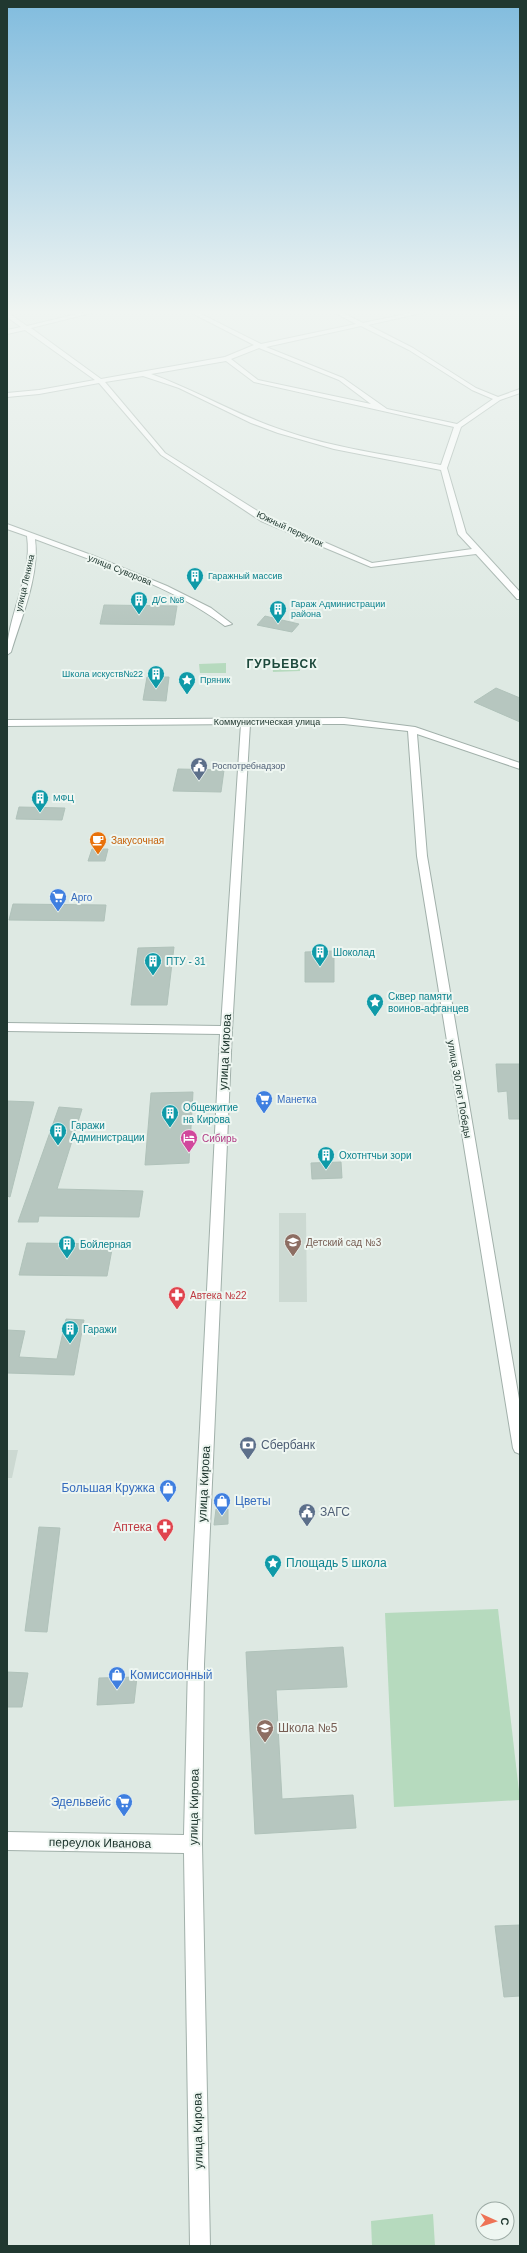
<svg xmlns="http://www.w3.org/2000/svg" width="527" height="2253" viewBox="0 0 527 2253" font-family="Helvetica,sans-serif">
<rect width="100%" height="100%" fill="#dee9e3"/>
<g fill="#ccd9d2">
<path d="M279,1213H306L307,1302H279Z"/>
<path d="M7,1450H18L12,1478H7Z"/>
</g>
<g fill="#b6dabe">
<path d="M272,662H299L300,671L273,672Z"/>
<path d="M226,663V673H200L199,664Z"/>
<path d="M498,1609L520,1800L394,1807L385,1613Z"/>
<path d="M433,2214L435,2246H372L371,2221Z"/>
</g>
<g fill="#b6c6bf" stroke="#b0c2ba">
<path d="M104,605L177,606L174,625L100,624Z"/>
<path d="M265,616L299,624L292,632L257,625Z"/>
<path d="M147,677H169L166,701L143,700Z"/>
<path d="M496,688L520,698V722L474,702Z"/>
<path d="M178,769L224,770L221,792L173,791Z"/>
<path d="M19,807L65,808L62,820L16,819Z"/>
<path d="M92,849H108L105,861H88Z"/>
<path d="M13,904L106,905L104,921L9,920Z"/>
<path d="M174,947L167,1005H131L138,948Z"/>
<path d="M334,951V982H305V952Z"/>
<path d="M496,1064H520V1119H509L507,1091L498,1092Z"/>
<path d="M193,1092L189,1163L145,1165L151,1093Z"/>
<path d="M7,1101L34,1102L10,1197L7,1196Z"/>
<path d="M59,1107L82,1109L57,1189L143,1191L139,1217L39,1216L38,1222H18Z"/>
<path d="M341,1162L342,1178L312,1179L311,1163Z"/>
<path d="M27,1243L113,1244L107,1276L19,1275Z"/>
<path d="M66,1319L84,1320L74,1375L7,1373V1330L25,1331L19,1357L57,1359Z"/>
<path d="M216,1509H228V1524L214,1525Z"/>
<path d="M39,1527L60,1528L47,1632L25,1631Z"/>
<path d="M343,1647L347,1687L276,1690L282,1799L353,1795L356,1828L255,1834L246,1652Z"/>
<path d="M7,1672L28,1673L22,1707H7Z"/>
<path d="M137,1677L134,1703L97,1705L99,1678Z"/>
<path d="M520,1925V1996L504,1997L495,1926Z"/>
</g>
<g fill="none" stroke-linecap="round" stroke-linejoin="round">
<g stroke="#a1b0aa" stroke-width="2">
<g id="minor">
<path d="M98,309H107L31,328L101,379L225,357L254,345L184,309H191L261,344L356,324L328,309H335L363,323L429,309H439L368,325L413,348L476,388L498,397L520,389V393L500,400L461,427L447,468L466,533L520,592V599H517L476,554L371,567L261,521L161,455L99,383L39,394L7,397V393L39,390L95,380L25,330L7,334V330L21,327L7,317V312L27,326ZM361,326L409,350L472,390L493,399L457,424L387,409L343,378L266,347ZM259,348L339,380L371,404L258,380L231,359ZM226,361L254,382L454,427L441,465C388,455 333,448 282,430C236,415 196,390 151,374ZM143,376L179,388L251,423L278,433L334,449L441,470L458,534L472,549L372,563L267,517L165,453L105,382Z"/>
<path d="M7,524L94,556L167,586L211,608L232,624L225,626C171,585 98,563 35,539C40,574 21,619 11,652L7,655C7,614 33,577 27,536L7,529Z"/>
<path d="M344,718L415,727L520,763V769L417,734L427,856L520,1405V1454L515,1452L513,1448L417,856L408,731L344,724H250L232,1030L204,1664L202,1844L210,2246H190L184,1853L7,1850V1832L184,1835L188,1664L220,1034L7,1031V1023L221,1026L241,724L7,726V720Z"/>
</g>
</g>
<use href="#minor" fill="#fff" fill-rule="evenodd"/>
</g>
<linearGradient id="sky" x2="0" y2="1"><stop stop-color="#81bcde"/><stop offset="0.5" stop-color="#f0f5f2"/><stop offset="1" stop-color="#f0f5f2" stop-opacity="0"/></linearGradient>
<rect width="527" height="624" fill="url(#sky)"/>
<defs>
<g id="building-pin" transform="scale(0.9)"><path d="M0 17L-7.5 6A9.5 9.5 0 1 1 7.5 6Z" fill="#0f9aa8" stroke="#eef6f1"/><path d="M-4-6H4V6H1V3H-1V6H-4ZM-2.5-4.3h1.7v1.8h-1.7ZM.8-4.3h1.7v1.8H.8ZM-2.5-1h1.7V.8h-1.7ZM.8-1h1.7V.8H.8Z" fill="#fff"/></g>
<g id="sight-pin" transform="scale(0.9)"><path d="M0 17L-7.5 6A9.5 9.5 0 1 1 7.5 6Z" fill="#0f9aa8" stroke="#eef6f1"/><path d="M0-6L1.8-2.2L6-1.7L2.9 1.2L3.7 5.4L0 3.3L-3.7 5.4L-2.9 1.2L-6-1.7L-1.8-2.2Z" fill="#fff"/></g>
<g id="civic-pin" transform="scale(0.9)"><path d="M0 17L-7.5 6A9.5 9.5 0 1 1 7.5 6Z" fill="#5c6f8a" stroke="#eef6f1"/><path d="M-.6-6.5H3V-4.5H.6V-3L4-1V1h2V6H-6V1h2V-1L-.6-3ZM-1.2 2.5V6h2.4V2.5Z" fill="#fff"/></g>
<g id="cafe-pin" transform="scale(0.9)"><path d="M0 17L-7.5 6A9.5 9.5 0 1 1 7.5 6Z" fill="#e8710a" stroke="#eef6f1"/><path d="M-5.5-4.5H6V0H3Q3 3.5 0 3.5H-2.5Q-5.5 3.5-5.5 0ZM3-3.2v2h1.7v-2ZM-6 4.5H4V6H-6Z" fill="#fff"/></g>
<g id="supermarket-pin" transform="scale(0.9)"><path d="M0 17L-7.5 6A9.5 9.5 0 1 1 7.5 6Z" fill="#3f7fe0" stroke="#eef6f1"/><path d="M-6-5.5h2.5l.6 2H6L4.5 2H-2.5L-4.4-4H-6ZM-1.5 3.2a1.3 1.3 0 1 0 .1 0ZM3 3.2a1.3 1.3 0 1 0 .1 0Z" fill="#fff"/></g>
<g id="hotel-pin" transform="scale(0.9)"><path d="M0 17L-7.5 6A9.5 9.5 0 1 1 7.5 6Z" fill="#d1479c" stroke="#eef6f1"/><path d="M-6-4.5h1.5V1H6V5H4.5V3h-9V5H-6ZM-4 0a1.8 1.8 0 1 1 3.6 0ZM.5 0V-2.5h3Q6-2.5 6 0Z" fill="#fff"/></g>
<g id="school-pin" transform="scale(0.9)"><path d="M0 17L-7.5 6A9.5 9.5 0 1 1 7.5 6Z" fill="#8d6e63" stroke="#eef6f1"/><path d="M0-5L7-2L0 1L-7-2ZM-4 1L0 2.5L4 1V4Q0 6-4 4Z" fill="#fff"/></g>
<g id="pharmacy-pin" transform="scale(0.9)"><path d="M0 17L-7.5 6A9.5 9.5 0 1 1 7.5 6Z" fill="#e0444e" stroke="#eef6f1"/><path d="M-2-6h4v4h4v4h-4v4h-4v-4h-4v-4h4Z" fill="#fff"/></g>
<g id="bank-pin" transform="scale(0.9)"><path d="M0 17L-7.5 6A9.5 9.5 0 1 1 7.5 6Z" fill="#5c6f8a" stroke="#eef6f1"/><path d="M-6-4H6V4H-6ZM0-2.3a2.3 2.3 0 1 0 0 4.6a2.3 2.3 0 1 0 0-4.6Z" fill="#fff"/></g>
<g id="shop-pin" transform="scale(0.9)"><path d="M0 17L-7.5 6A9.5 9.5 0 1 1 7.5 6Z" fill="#3f7fe0" stroke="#eef6f1"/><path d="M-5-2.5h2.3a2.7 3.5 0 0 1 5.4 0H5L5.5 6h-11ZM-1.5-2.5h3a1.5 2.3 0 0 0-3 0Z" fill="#fff"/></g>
</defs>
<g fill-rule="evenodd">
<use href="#building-pin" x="195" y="576"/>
<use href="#building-pin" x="139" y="600"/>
<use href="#building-pin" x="278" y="609"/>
<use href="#building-pin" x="156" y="674"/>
<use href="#sight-pin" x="187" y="680"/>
<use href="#civic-pin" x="199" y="766"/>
<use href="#building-pin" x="40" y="798"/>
<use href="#cafe-pin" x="98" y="840"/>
<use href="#supermarket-pin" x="58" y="897"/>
<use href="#building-pin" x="320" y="952"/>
<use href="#building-pin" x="153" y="961"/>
<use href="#sight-pin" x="375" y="1002"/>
<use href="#supermarket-pin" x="264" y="1099"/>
<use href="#building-pin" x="170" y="1113"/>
<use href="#building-pin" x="58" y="1131"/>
<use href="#hotel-pin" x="189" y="1138"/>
<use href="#building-pin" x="326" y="1155"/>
<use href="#school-pin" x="293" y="1242"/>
<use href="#building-pin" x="67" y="1244"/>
<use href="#pharmacy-pin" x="177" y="1295"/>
<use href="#building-pin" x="70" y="1329"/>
<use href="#bank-pin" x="248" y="1445"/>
<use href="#shop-pin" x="168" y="1488"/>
<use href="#shop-pin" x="222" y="1501"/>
<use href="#civic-pin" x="307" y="1512"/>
<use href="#pharmacy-pin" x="165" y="1527"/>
<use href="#sight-pin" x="273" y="1563"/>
<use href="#shop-pin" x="117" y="1675"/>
<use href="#school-pin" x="265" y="1728"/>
<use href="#supermarket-pin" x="124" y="1802"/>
</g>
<g text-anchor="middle" stroke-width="4" stroke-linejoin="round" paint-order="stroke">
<g font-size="9" fill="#203830" stroke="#eef6f1">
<text transform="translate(290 529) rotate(25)" y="3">Южный переулок</text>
<text transform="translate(120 570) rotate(22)" y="3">улица Суворова</text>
<text transform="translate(25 583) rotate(-77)" y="3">улица Ленина</text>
<text x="267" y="725">Коммунистическая улица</text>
</g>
<g font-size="9" fill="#0d838f" stroke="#eef6f1" text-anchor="start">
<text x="208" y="579">Гаражный массив</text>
<text x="152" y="603">Д/С №8</text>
<text x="291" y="607">Гараж Администрации<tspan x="291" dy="10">района</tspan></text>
<text x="143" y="677" text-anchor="end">Школа искуств№22</text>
<text x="200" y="683">Пряник</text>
<text x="53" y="801">МФЦ</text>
</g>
<g font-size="9" fill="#4e5e75" stroke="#eef6f1" text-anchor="start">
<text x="212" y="769">Роспотребнадзор</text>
</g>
<g font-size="10" fill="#c56008" stroke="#eef6f1" text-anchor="start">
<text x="111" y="844">Закусочная</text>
</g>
<g font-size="10" fill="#366cbe" stroke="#eef6f1" text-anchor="start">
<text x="71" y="901">Арго</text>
<text x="277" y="1103">Манетка</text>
</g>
<g font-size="10" fill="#0d838f" stroke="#eef6f1" text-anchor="start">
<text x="333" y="956">Шоколад</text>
<text x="166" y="965">ПТУ - 31</text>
<text x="388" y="1000">Сквер памяти<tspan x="388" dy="12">воинов-афганцев</tspan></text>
<text x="183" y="1111">Общежитие<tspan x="183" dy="12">на Кирова</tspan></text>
<text x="71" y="1129">Гаражи<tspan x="71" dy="12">Администрации</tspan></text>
<text x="339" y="1159">Охотнтчьи зори</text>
<text x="80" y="1248">Бойлерная</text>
<text x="83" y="1333">Гаражи</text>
</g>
<g font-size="10" fill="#203830" stroke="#eef6f1">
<text transform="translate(460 1089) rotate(80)" y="4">улица 30 лет Победы</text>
</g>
<g font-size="10" fill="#b23c85" stroke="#eef6f1" text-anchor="start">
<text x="202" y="1142">Сибирь</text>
</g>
<g font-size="10" fill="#785e54" stroke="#eef6f1" text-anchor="start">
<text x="306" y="1246">Детский сад №3</text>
</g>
<g font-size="10" fill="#be3a42" stroke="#eef6f1" text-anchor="start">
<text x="190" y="1299">Автека №22</text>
</g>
<g font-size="12" font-weight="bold" letter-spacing="1" fill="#1d493c" stroke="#eef6f1">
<text x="282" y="668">ГУРЬЕВСК</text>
</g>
<g font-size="12" fill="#203830" stroke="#eef6f1">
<text transform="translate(225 1052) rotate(-87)" y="4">улица Кирова</text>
<text transform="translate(204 1484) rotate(-87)" y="4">улица Кирова</text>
<text transform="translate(194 1807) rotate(-89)" y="4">улица Кирова</text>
<text transform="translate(100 1843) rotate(1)" y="4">переулок Иванова</text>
<text transform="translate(198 2131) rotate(-91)" y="4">улица Кирова</text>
</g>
<g font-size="12" fill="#4e5e75" stroke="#eef6f1" text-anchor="start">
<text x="261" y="1449">Сбербанк</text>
<text x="320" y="1516">ЗАГС</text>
</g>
<g font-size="12" fill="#366cbe" stroke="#eef6f1" text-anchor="end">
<text x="155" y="1492">Большая Кружка</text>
<text x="235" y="1505" text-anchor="start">Цветы</text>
<text x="130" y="1679" text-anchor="start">Комиссионный</text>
<text x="111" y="1806">Эдельвейс</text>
</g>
<g font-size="12" fill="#be3a42" stroke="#eef6f1" text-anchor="end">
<text x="152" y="1531">Аптека</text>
</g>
<g font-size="12" fill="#0d838f" stroke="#eef6f1" text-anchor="start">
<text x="286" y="1567">Площадь 5 школа</text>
</g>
<g font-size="12" fill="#785e54" stroke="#eef6f1" text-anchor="start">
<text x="278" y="1732">Школа №5</text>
</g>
</g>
<rect width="527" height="2253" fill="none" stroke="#203830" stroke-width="16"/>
<g transform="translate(495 2221) rotate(93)"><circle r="19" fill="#eef6f1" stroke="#9caaa4"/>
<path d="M0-3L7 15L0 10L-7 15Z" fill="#ee7356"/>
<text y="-6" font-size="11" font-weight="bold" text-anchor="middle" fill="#203830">С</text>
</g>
</svg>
